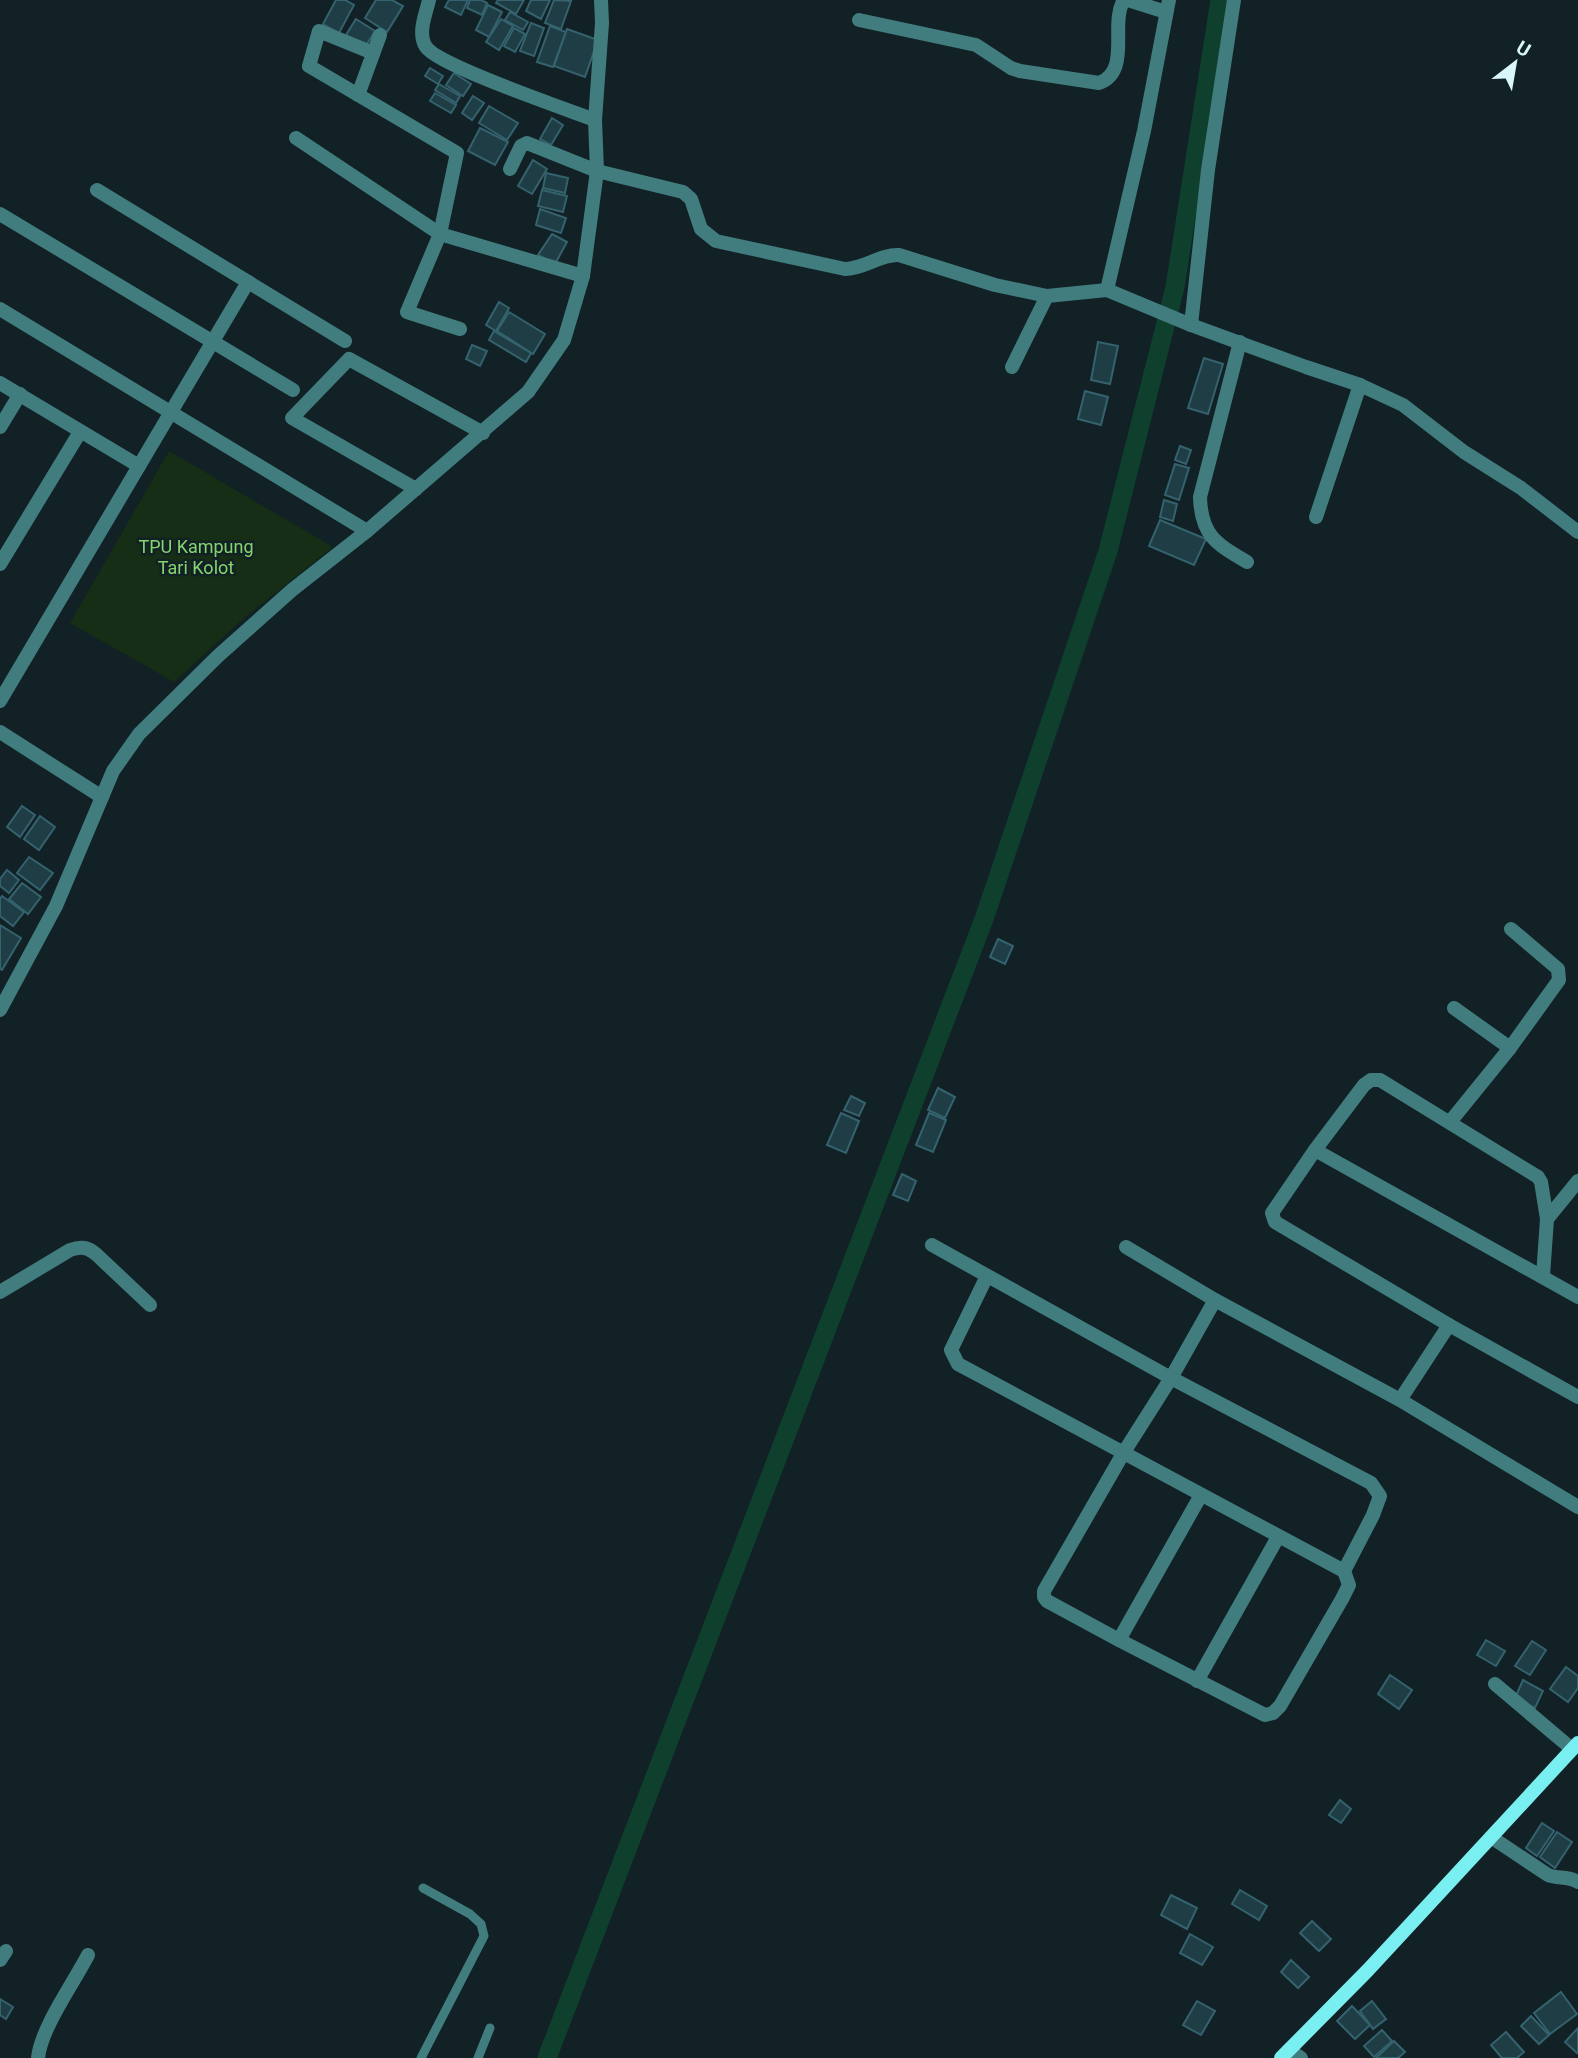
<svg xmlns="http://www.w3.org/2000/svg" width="1578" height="2058" viewBox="0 0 1578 2058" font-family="Roboto,sans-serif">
<rect width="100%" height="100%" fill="#112125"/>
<path fill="#162e15" d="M169,451L333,547L244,618L174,682L70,623Z"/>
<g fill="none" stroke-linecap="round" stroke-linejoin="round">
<path stroke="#0f402e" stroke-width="19" d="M547,2058L984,919L1108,551L1175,287L1220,0"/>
</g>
<g fill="#1f3d44" stroke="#34626e" stroke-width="2">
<path d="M336,0H345L354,5L339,33L323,24Z"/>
<path d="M376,0H392L403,6L387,32L365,18Z"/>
<path d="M449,0H468L461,15L445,7Z"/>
<path d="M470,0H481L487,3L482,15L467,8Z"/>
<path d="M498,0H524L516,14L496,3Z"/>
<path d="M531,0H550L541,19L526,11Z"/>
<path d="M554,0L571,1L561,29L545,23Z"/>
<path d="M488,5L502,12L489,37L476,30Z"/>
<path d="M510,12L528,22L523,30L505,20Z"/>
<path d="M356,19L375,31L365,47L346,35Z"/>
<path d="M501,19L513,26L499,50L486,42Z"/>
<path d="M531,23L544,28L534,56L520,51Z"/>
<path d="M550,26L566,32L553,67L537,62Z"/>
<path d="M514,28L525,34L515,52L504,46Z"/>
<path d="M567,29L598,40L585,77L554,66Z"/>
<path d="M430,68L443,76L438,84L425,76Z"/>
<path d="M454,73L471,84L463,96L446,85Z"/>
<path d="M439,84L460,96L456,103L435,90Z"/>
<path d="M435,93L456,105L451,113L430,101Z"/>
<path d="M473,96L484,103L472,120L462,113Z"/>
<path d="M489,106L518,123L507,140L479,123Z"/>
<path d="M552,118L563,125L551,145L540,139Z"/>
<path d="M480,128L508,142L495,165L468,151Z"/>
<path d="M533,160L547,169L532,194L518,186Z"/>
<path d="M546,173L568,178L565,193L543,188Z"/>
<path d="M542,190L567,196L563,212L538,206Z"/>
<path d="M540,209L566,218L561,233L536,225Z"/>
<path d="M552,234L567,242L555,264L538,255Z"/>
<path d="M499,302L509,308L496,331L486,325Z"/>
<path d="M509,312L545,334L533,354L497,331Z"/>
<path d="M494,331L531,353L526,362L489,340Z"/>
<path d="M1098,342L1118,346L1110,384L1091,380Z"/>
<path d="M472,345L487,351L480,366L466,359Z"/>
<path d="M1204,358L1223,364L1208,414L1188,408Z"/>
<path d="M1085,391L1108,397L1101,425L1078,419Z"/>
<path d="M1180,446L1191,450L1186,464L1175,460Z"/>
<path d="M1175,464L1189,468L1179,500L1165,495Z"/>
<path d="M1164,500L1177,504L1173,521L1160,517Z"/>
<path d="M1160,520L1206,539L1194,565L1149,546Z"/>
<path d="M22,806L35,815L20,837L7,827Z"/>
<path d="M40,816L55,827L39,850L24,839Z"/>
<path d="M29,857L53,873L40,890L17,873Z"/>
<path d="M7,870L19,880L9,893L0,886V879Z"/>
<path d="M22,883L41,897L28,914L9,899Z"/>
<path d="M2,896L24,912L13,926L0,916V899Z"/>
<path d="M0,925L21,938L2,970L0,969Z"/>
<path d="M998,939L1013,946L1005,964L990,957Z"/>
<path d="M938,1088L955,1097L945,1118L928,1110Z"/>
<path d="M851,1096L865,1103L859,1116L844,1110Z"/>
<path d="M841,1113L859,1121L846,1153L827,1145Z"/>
<path d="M929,1113L946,1120L933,1152L916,1145Z"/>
<path d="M902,1174L916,1181L908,1201L893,1195Z"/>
<path d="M1486,1640L1505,1651L1496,1666L1477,1655Z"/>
<path d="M1532,1641L1546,1650L1530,1675L1515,1666Z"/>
<path d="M1566,1667L1578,1676V1688L1568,1702L1550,1689Z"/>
<path d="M1390,1675L1412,1690L1399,1709L1378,1694Z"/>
<path d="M1523,1680L1543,1691L1535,1708L1515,1698Z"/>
<path d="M1340,1800L1351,1809L1341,1823L1329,1815Z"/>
<path d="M1542,1823L1554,1831L1537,1856L1526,1848Z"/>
<path d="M1557,1832L1572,1842L1555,1868L1540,1857Z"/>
<path d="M1240,1890L1267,1906L1259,1920L1232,1904Z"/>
<path d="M1171,1895L1197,1908L1187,1929L1161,1915Z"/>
<path d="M1312,1921L1331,1939L1319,1951L1300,1933Z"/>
<path d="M1190,1934L1213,1947L1202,1965L1180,1953Z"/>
<path d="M1291,1960L1309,1977L1298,1988L1281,1972Z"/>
<path d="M1561,1992L1577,2014L1550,2034L1534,2013Z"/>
<path d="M0,1999L13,2007L6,2019L0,2015Z"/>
<path d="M1197,2001L1215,2011L1201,2035L1183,2025Z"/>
<path d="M1372,2001L1386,2019L1373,2029L1360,2011Z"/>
<path d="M1352,2006L1370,2025L1355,2039L1337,2021Z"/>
<path d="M1531,2016L1549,2035L1539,2044L1521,2026Z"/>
<path d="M1578,2028V2052L1577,2053L1565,2042Z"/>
<path d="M1382,2030L1392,2041L1374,2057L1364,2046Z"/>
<path d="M1506,2032L1524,2052L1517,2058H1502L1491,2045Z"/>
<path d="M1394,2041L1405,2052L1398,2058H1376Z"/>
</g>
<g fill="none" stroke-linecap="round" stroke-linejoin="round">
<g stroke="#417d7f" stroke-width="9">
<path d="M421,2058L484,1936L481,1924L470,1914L423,1888"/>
<path d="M478,2058L490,2028"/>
</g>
<g stroke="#417d7f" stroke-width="14">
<path d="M429,0C426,14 417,33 426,47C439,66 566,109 595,120"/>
<path d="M1128,0L1166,12"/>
<path d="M859,20L976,45L1011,68L1020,71L1099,83C1132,71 1109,23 1124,0"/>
<path d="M373,53L319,31L309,66L457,153L440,234L583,276"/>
<path d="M358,95L380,35"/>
<path d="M296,138L440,234L407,312L460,329"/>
<path d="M510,169L521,146L527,143L597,171L683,192L691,199L701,229L716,241L845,269C864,269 880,254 899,255L995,285L1047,296L1107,290L1191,325L1306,367L1360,385L1403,405L1464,452L1521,488L1578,532"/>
<path d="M97,190L345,341"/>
<path d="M0,214L293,390"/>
<path d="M1107,290L1144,131L1169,0"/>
<path d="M0,309L367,531"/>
<path d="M1191,325L1208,170L1234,0"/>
<path d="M1240,342L1200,497C1201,535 1216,544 1247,562"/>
<path d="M1012,367L1047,296"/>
<path d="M0,383L139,466L248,282"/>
<path d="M0,427L20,394"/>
<path d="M416,489L292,418L349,359L483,433"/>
<path d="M1316,517L1360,385"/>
<path d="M0,564L80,432"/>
<path d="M0,701L139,466"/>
<path d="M0,732L102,797"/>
<path d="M1454,1008L1510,1048"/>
<path d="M0,1010L56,906L113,771L139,734L218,656L292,590L367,531L528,392L564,340L583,276L597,171L595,120L602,23L601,0"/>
<path d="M1450,1122L1510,1048L1559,980L1558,969L1511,929"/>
<path d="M1315,1150L1578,1297"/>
<path d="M1547,1219L1578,1181"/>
<path d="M932,1245L1171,1378L1371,1483L1380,1496L1373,1515L1344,1571"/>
<path d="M1126,1247L1215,1300L1400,1400L1578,1507"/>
<path d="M987,1276L951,1350L958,1364L1344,1571L1349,1585L1342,1599L1280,1706L1273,1713L1265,1715L1119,1640L1047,1601L1044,1597V1591L1124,1452L1171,1378L1215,1300"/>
<path d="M1543,1276L1547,1219L1541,1182L1538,1177L1380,1080H1371L1364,1085L1315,1150L1272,1213L1275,1222L1280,1225L1449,1325L1578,1397"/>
<path d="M0,1292L70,1250C81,1246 88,1247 97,1255L150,1305"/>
<path d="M1400,1400L1449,1325"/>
<path d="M1119,1640L1201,1495"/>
<path d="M1197,1681L1278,1537"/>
<path d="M1495,1684L1572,1749"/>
<path d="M1491,1837L1548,1875C1558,1879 1568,1876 1578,1882"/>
<path d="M0,1960L6,1951"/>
<path d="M1289,2050L1301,2058"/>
<path d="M38,2058C41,2028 73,1984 88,1955"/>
</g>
<path stroke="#79eff2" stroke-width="14" d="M1281,2058L1368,1970L1578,1743"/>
</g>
<g text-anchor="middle" stroke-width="5" stroke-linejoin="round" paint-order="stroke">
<g font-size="18" fill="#86d56c" stroke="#112125">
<text x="196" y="553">TPU Kampung<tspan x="196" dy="21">Tari Kolot</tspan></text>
</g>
</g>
<g transform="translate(1515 63) rotate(31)" stroke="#112125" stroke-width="5" paint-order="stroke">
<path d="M0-5L12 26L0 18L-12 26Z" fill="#d9f7fb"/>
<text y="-10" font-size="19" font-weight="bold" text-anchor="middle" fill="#d9f7fb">U</text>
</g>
</svg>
